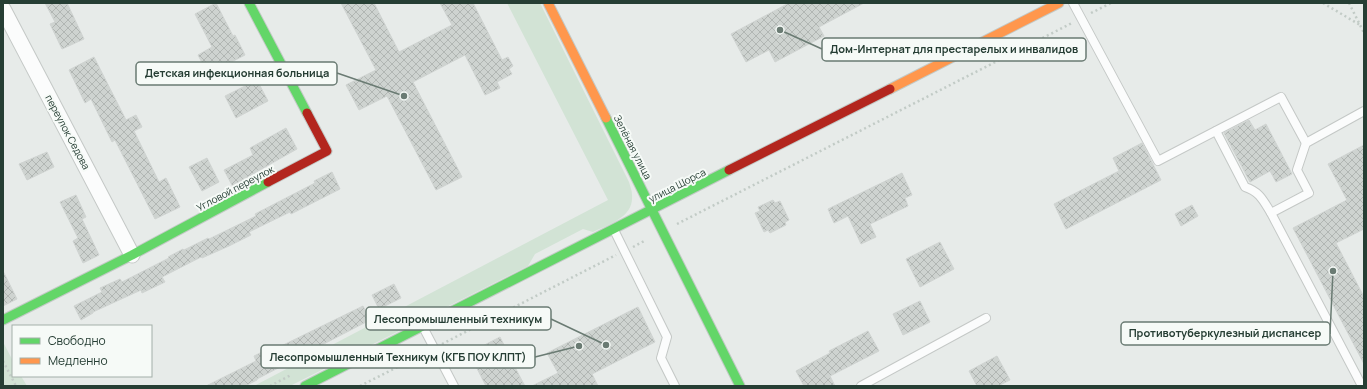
<svg xmlns="http://www.w3.org/2000/svg" width="1367" height="389" viewBox="0 0 1367 389" font-family="Manrope,sans-serif">
<defs>
<pattern id="building-cross-hatch" width="8" height="8" patternUnits="userSpaceOnUse"><rect width="8" height="8" fill="#ced3d0"/><path d="M0 0l8 8M0 8l8-8" fill="none" stroke="#b1b6b3"/></pattern>
</defs>
<rect width="100%" height="100%" fill="#e7ebe9"/>
<g fill="#d2e3d5">
<path d="M507,3H540L629,182C630,186 632,190 632,195C634,217 610,224 593,232L583,229L535,254L528,266L290,386H254L608,200Z"/>
<path d="M3,342L13,361V376H21L27,386H3Z"/>
</g>
<g fill="url(#building-cross-hatch)" stroke="#d0d4d2">
<path d="M45,3H67L84,39L62,49L50,24L55,22Z"/>
<path d="M216,3L233,36L235,35L245,55L208,74L198,55L212,47L195,14Z"/>
<path d="M341,3H374L399,52L452,25L440,3H473L502,60L508,57L513,66L509,69L512,74L497,82L500,88L485,95L465,55L413,82L462,177L436,190L387,96L359,110L346,85L376,70Z"/>
<path d="M789,3H864L819,27L824,36L775,62L769,50L746,62L731,34Z"/>
<path d="M94,57L126,120L136,115L142,127L134,131L159,182L166,178L180,207L155,219L115,140L112,142L91,99L85,103L69,70Z"/>
<path d="M257,80L268,101L236,118L225,96Z"/>
<path d="M1249,120L1255,130L1266,124L1292,174L1276,182L1270,171L1250,182L1224,133Z"/>
<path d="M286,128L297,149L244,179L245,181L233,187L224,170L253,155L250,148Z"/>
<path d="M1142,143L1161,180L1066,229L1054,204L1119,171L1113,158Z"/>
<path d="M1364,145V229L1336,243L1364,297V364L1293,228L1347,200L1328,164Z"/>
<path d="M47,152L54,167L27,180L19,164Z"/>
<path d="M207,158L219,182L202,191L189,167Z"/>
<path d="M332,172L340,189L291,214L290,212L249,232L251,235L229,246L202,258L201,257L162,277L165,282L142,293L141,290L93,312V313L81,320L74,306L102,292L100,288L120,279L122,282L169,258L168,257L183,249L184,250L208,238L209,239L256,216L255,214L315,183L314,181Z"/>
<path d="M902,173L912,195L905,198L908,206L870,224L876,237L861,244L848,216L834,223L828,209Z"/>
<path d="M76,195L86,217L82,219L99,255L83,263L73,241L78,238L60,202Z"/>
<path d="M773,200L775,203L780,201L789,220L785,222L786,225L770,233L768,230L764,232L755,213L760,211L758,207Z"/>
<path d="M1192,205L1198,216L1181,226L1175,214Z"/>
<path d="M940,242L954,269L920,287L906,259Z"/>
<path d="M3,271L17,299L3,306Z"/>
<path d="M394,284L401,298L379,309L372,295Z"/>
<path d="M920,301L930,322L903,335L893,314Z"/>
<path d="M363,306L370,320L318,347L317,345L280,363L282,366L257,379V380L245,386H206L256,361L254,356L272,347L273,350Z"/>
<path d="M638,307L655,342L592,374L598,386H532L558,373L547,353Z"/>
<path d="M868,331L879,351L830,376L835,386H804L796,371L830,353L829,351Z"/>
<path d="M500,337L519,375L525,386H486L469,353Z"/>
<path d="M997,356L1010,380L998,386H977L969,371Z"/>
</g>
<g fill="none" stroke-linecap="round" stroke-linejoin="round">
<g stroke="#c4c8c6" stroke-width="10">
<g id="lane">
<path d="M1073,3L1158,161L1281,97L1306,143"/>
<path d="M1216,131L1245,187C1260,192 1263,200 1271,213"/>
<path d="M614,230L667,337L661,358L675,386"/>
<path d="M423,327L454,386"/>
<path d="M861,386L986,318"/>
<path d="M1362,386L1271,213L1309,193L1297,170L1306,143L1364,111"/>
</g>
</g>
<g stroke="#c4c8c6" stroke-width="17">
<path id="street" d="M3,9L132,255"/>
</g>
<g stroke="#c3c9c6" stroke-width="11">
<g id="fast">
<path d="M249,3L307,113"/>
<path d="M606,118L740,386"/>
<path d="M3,320L132,255L268,182"/>
<path d="M305,386L729,170"/>
</g>
</g>
<g stroke="#c3c9c6" stroke-width="11">
<g id="slow">
<path d="M548,3L606,118"/>
<path d="M890,89L1059,3"/>
</g>
</g>
<g stroke="#c3c9c6" stroke-width="11">
<g id="jam">
<path d="M729,170L890,89"/>
<path d="M268,182L327,151L307,113"/>
</g>
</g>
<g stroke="#c2cbc6" stroke-width="2.5" stroke-dasharray="2 3" stroke-linecap="butt">
<path d="M1323,3L1360,25"/>
<path d="M1349,3L1364,33"/>
<path d="M1091,13L1111,3"/>
<path d="M677,224L1072,23"/>
<path d="M633,247L646,240"/>
<path d="M442,344L616,255"/>
<path d="M3,361L16,386"/>
<path d="M270,386L291,375"/>
<path d="M360,386L425,353"/>
</g>
<use href="#lane" stroke="#fbfcfc" stroke-width="8"/>
<use href="#street" stroke="#fbfcfc" stroke-width="15"/>
<use href="#fast" stroke="#63d668" stroke-width="9"/>
<use href="#slow" stroke="#ff974d" stroke-width="9"/>
<use href="#jam" stroke="#b3261e" stroke-width="9"/>
</g>
<g text-anchor="middle" stroke-width="4" stroke-linejoin="round" paint-order="stroke">
<g font-size="10" fill="#263e34" stroke="#f6faf7">
<text transform="translate(68 132) rotate(62)" y="4">переулок Седова</text>
<text transform="translate(633 147) rotate(63)" y="4">Зелёная улица</text>
<text transform="translate(677 185) rotate(-27)" y="4">улица Щорса</text>
<text transform="translate(235 188) rotate(-28)" y="4">Угловой переулок</text>
</g>
</g>
<path fill="none" stroke="#6a7b73" stroke-width="1.5" d="M780 30L822 49M404 96L337 73M606 345L551 319M1333 271L1330 334M579 346L535 357"/>
<g fill="#6a7b73" stroke="#f6faf7" stroke-width="1.5">
<circle cx="780" cy="30" r="4"/>
<circle cx="404" cy="96" r="4"/>
<circle cx="606" cy="345" r="4"/>
<circle cx="1333" cy="271" r="4"/>
<circle cx="579" cy="346" r="4"/>
</g>
<g fill="#f6faf7" stroke="#6a7b73" stroke-width="1.5">
<rect x="822" y="38" width="264" height="23" rx="4"/>
<rect x="136" y="62" width="201" height="23" rx="4"/>
<rect x="366" y="307" width="185" height="23" rx="4"/>
<rect x="1121" y="322" width="209" height="23" rx="4"/>
<rect x="261" y="345" width="274" height="23" rx="4"/>
</g>
<g font-size="11" text-anchor="middle" font-weight="bold" fill="#263e34">
<text x="954" y="53">Дом-Интернат для престарелых и инвалидов</text>
<text x="237" y="77">Детская инфекционная больница</text>
<text x="458" y="323">Лесопромышленный техникум</text>
<text x="1225" y="337">Противотуберкулезный диспансер</text>
<text x="398" y="361">Лесопромышленный Техникум (КГБ ПОУ КЛПТ)</text>
</g>
<rect width="1367" height="389" fill="none" stroke="#263e34" stroke-width="8"/>
<rect x="12" y="325" width="140" height="52" fill="#f6faf7" stroke="#a3afa9"/>
<rect x="20" y="338" width="20" height="6" fill="#63d668" stroke="#a3afa9"/>
<text x="48" y="345" font-size="12" fill="#263e34">Свободно</text>
<rect x="20" y="358" width="20" height="6" fill="#ff974d" stroke="#a3afa9"/>
<text x="48" y="365" font-size="12" fill="#263e34">Медленно</text>
</svg>
